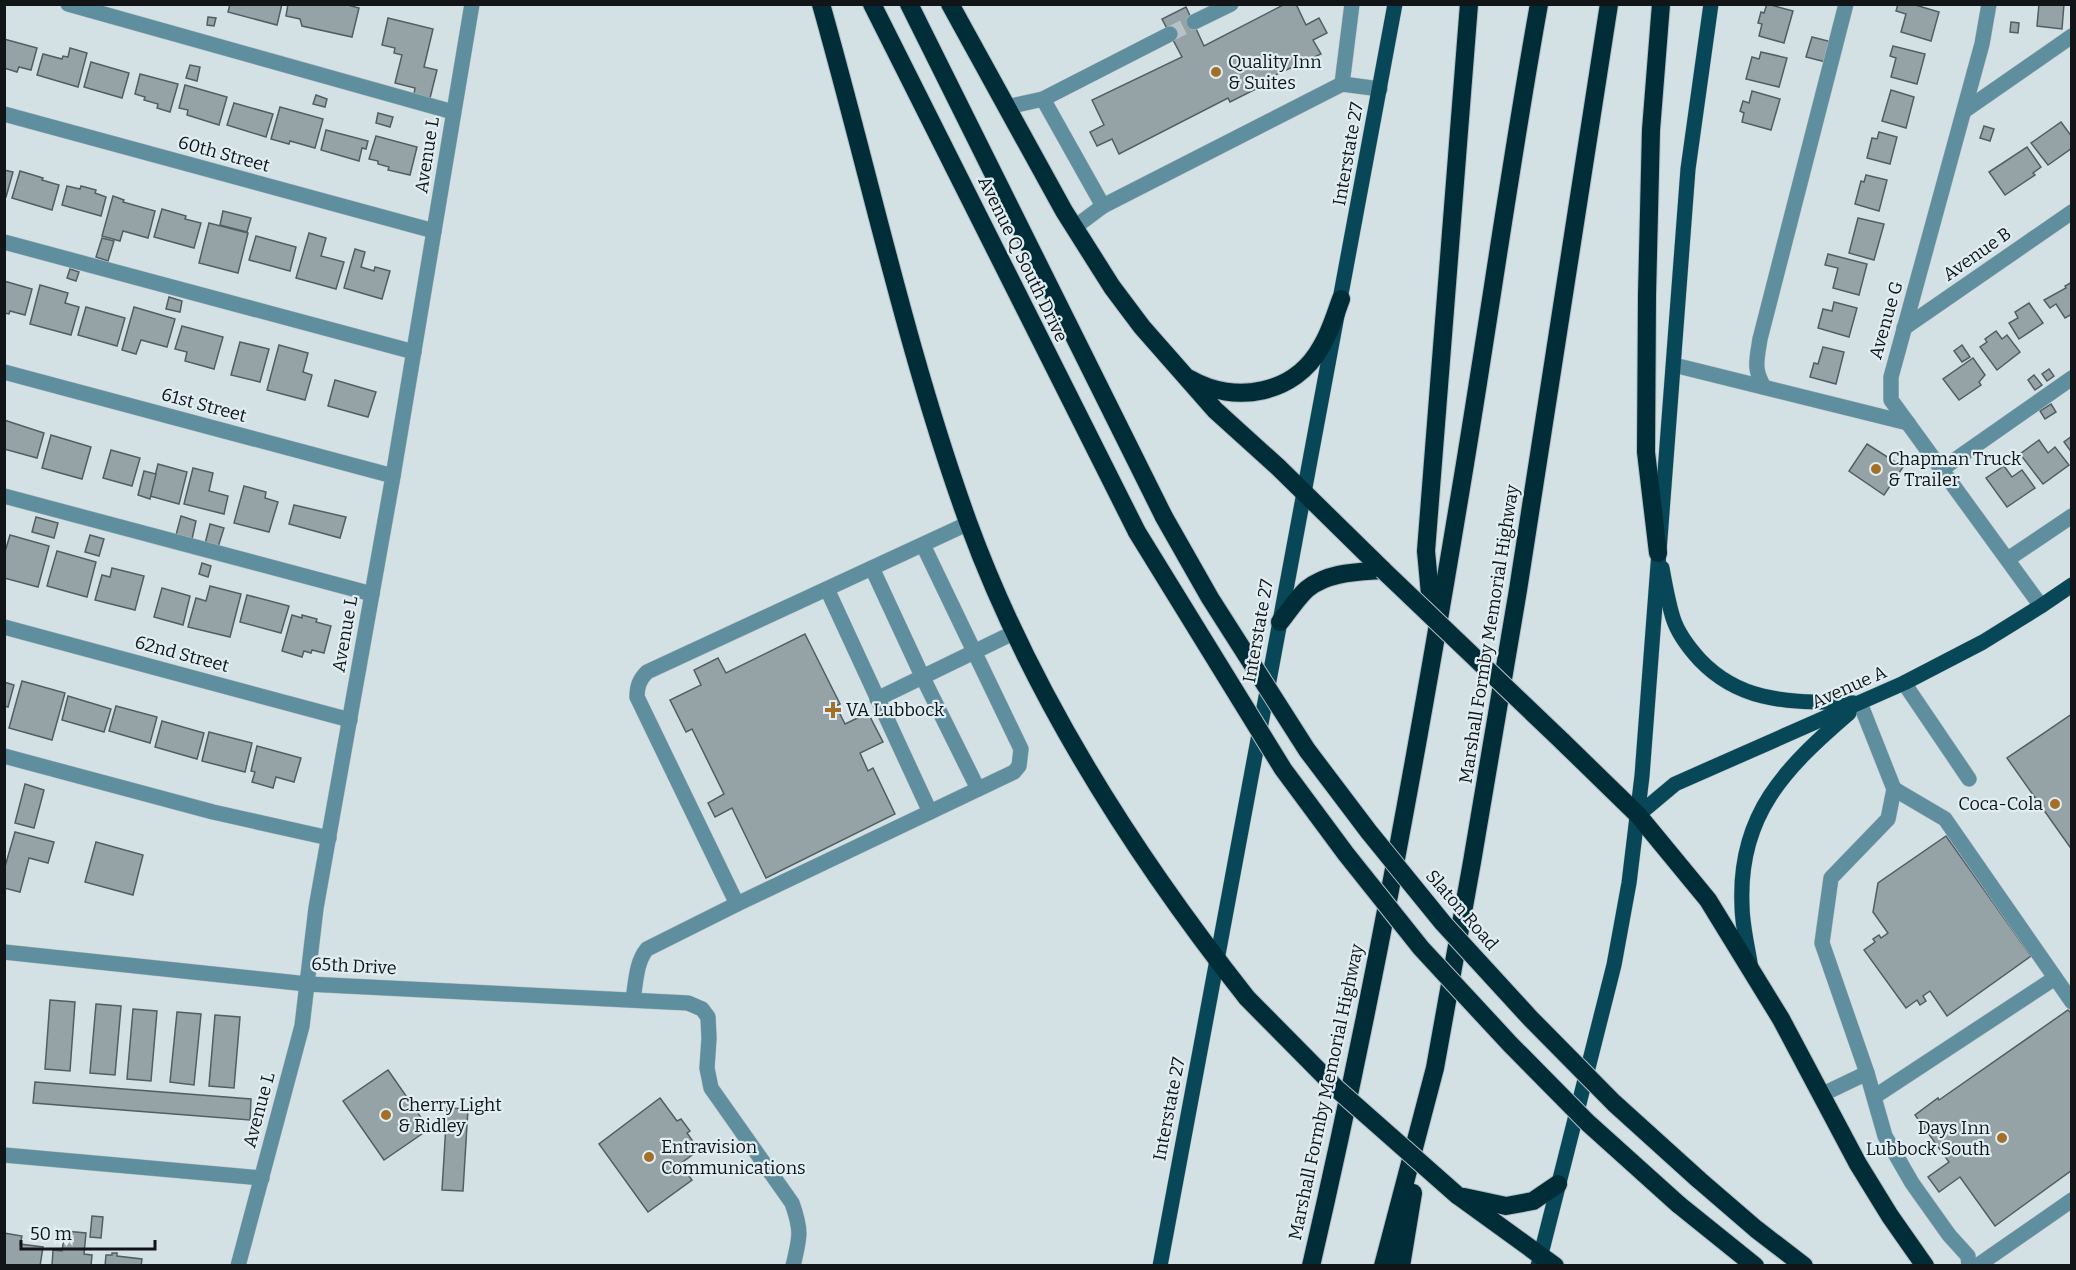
<svg xmlns="http://www.w3.org/2000/svg" width="2076" height="1270" viewBox="0 0 2076 1270" font-family="Bitter,serif">
<rect width="100%" height="100%" fill="#d3e1e5"/>
<g fill="#95a2a6" stroke="#525e62" stroke-width="1.5">
<path d="M230,4H282L277,25L228,12Z"/>
<path d="M288,4H344L359,8L352,37L302,26L300,19L286,16Z"/>
<path d="M1285,4H1296L1306,25L1319,18L1327,33L1313,40L1321,54L1256,84L1258,88L1230,102L1228,98L1119,154L1112,139L1097,146L1090,132L1104,125L1092,100L1182,57L1162,19L1186,7L1204,46Z"/>
<path d="M1767,4L1793,11L1784,43L1759,36L1762,24L1758,23L1761,12L1764,13Z"/>
<path d="M1898,4H1912L1939,12L1931,41L1901,32L1906,14L1896,11Z"/>
<path d="M2039,4H2064L2062,29L2037,26Z"/>
<path d="M208,17L216,18L214,26L207,25Z"/>
<path d="M388,18L433,29L424,67L437,70L430,98L414,94L415,88L395,83L402,55L394,53L395,48L382,45Z"/>
<path d="M2011,22L2019,23L2018,33L2010,32Z"/>
<path d="M1812,37L1832,42L1826,62L1806,57Z"/>
<path d="M4,39L37,48L31,70L19,67L17,72L4,68Z"/>
<path d="M1893,46L1925,54L1917,84L1891,77L1896,58L1890,56Z"/>
<path d="M70,48L87,53L78,87L37,75L43,54L62,59L63,56L68,57Z"/>
<path d="M1761,52L1787,58L1779,87L1746,79L1752,57L1759,59Z"/>
<path d="M91,62L129,73L122,98L84,87Z"/>
<path d="M190,65L200,67L197,81L186,78Z"/>
<path d="M140,74L178,84L170,112L157,108L158,104L144,100L145,97L135,94Z"/>
<path d="M185,85L227,97L219,125L187,115L188,110L179,108Z"/>
<path d="M1891,90L1914,97L1906,128L1882,121Z"/>
<path d="M1752,91L1780,99L1771,130L1742,122L1744,113L1740,111L1743,101L1749,103Z"/>
<path d="M316,95L327,99L325,107L313,104Z"/>
<path d="M234,103L273,114L266,137L227,125Z"/>
<path d="M280,107L323,119L315,148L290,141L289,144L271,139Z"/>
<path d="M378,113L393,117L390,127L376,123Z"/>
<path d="M2061,122L2072,137V148L2048,165L2031,143Z"/>
<path d="M1984,126L1994,129L1990,141L1980,138Z"/>
<path d="M326,130L368,141L366,149L362,148L359,161L321,150Z"/>
<path d="M1879,132L1897,137L1890,164L1867,158L1872,138L1877,139Z"/>
<path d="M376,136L417,147L410,175L388,170L389,167L378,164V161L369,159Z"/>
<path d="M2027,147L2041,167L2033,173L2035,175L2005,195L1989,172Z"/>
<path d="M4,170L13,172L6,197H4Z"/>
<path d="M20,171L43,178L42,180L59,185L52,210L12,198Z"/>
<path d="M1866,175L1887,180L1879,211L1855,204L1861,181L1864,182Z"/>
<path d="M67,186L80,189L81,186L96,190L95,193L106,197L101,216L62,205Z"/>
<path d="M113,196L124,200L123,202L155,211L148,238L123,231L120,241L102,236Z"/>
<path d="M162,209L186,216L185,219L201,223L194,248L154,237Z"/>
<path d="M223,211L251,218L247,232L220,225Z"/>
<path d="M1858,218L1884,224L1874,260L1849,253Z"/>
<path d="M209,223L248,233L238,273L199,263Z"/>
<path d="M309,233L326,238L321,256L344,262L336,289L296,278Z"/>
<path d="M256,236L296,247L290,271L249,260Z"/>
<path d="M102,238L114,241L108,261L96,257Z"/>
<path d="M355,249L365,252L361,267L374,271L375,267L390,271L382,299L344,288Z"/>
<path d="M1828,254L1867,264L1859,295L1833,288L1838,268L1825,265Z"/>
<path d="M70,269L79,272L76,281L67,278Z"/>
<path d="M4,281L32,289L25,315L10,311L9,314L4,313Z"/>
<path d="M2072,282V314L2065,318L2056,304L2050,308L2044,300L2066,288L2065,286Z"/>
<path d="M40,285L68,293L65,303L79,307L71,335L30,324Z"/>
<path d="M169,297L182,301L180,312L166,309Z"/>
<path d="M1834,302L1857,308L1849,337L1818,328L1823,309L1832,311Z"/>
<path d="M2029,303L2043,323L2019,339L2009,323L2018,318L2015,312Z"/>
<path d="M86,307L125,318L117,346L78,335Z"/>
<path d="M134,307L175,319L167,347L141,340L136,354L122,350Z"/>
<path d="M182,326L223,337L214,369L185,361L187,352L175,349Z"/>
<path d="M1996,331L2002,339L2007,335L2020,352L1997,370L1980,347L1987,342L1985,339Z"/>
<path d="M240,342L269,349L260,382L231,375Z"/>
<path d="M279,345L308,353L303,372L312,375L305,400L267,390Z"/>
<path d="M1962,345L1970,357L1962,362L1954,351Z"/>
<path d="M1823,347L1844,352L1836,384L1810,377L1814,363L1818,364Z"/>
<path d="M1973,358L1985,375L1979,382L1981,385L1959,400L1943,379Z"/>
<path d="M2049,369L2054,376L2047,381L2042,374Z"/>
<path d="M2034,375L2042,385L2035,390L2028,380Z"/>
<path d="M335,380L376,392L368,417L328,406Z"/>
<path d="M2051,404L2056,412L2045,419L2040,411Z"/>
<path d="M4,420L44,433L37,458L4,449Z"/>
<path d="M51,435L91,447L82,479L42,468Z"/>
<path d="M2072,436V453L2064,442Z"/>
<path d="M2039,440L2048,453L2055,447L2069,465L2043,484L2020,454Z"/>
<path d="M1867,444L1903,467L1884,495L1849,471Z"/>
<path d="M111,450L140,458L132,486L103,478Z"/>
<path d="M158,464L187,472L179,504L150,496Z"/>
<path d="M2004,466L2012,477L2022,470L2035,488L2007,507L1986,478Z"/>
<path d="M193,468L213,473L209,491L228,496L224,514L184,504Z"/>
<path d="M144,471L156,474L150,499L138,495Z"/>
<path d="M244,486L266,492L265,498L278,502L269,532L234,523Z"/>
<path d="M294,505L346,517L340,538L289,524Z"/>
<path d="M181,516L196,521L192,539L176,535Z"/>
<path d="M36,517L58,523L54,538L32,532Z"/>
<path d="M210,524L224,528L218,547L205,544Z"/>
<path d="M10,535L49,546L38,587L4,578V555Z"/>
<path d="M90,535L104,539L99,556L85,552Z"/>
<path d="M57,551L96,562L87,597L47,586Z"/>
<path d="M202,563L211,566L208,577L199,574Z"/>
<path d="M112,568L144,576L135,610L95,600L102,575L110,577Z"/>
<path d="M210,586L241,594L230,637L188,627L196,598L206,601Z"/>
<path d="M162,588L190,596L183,625L154,617Z"/>
<path d="M247,595L289,606L281,633L240,622Z"/>
<path d="M292,615L302,618V615L317,619L316,622L331,626L324,653L312,650L311,653L304,651L302,657L282,651Z"/>
<path d="M805,634L840,704L836,706L845,724L868,713L883,742L860,753L868,771L873,768L895,814L766,878L732,808L715,817L708,803L724,794L692,729L686,732L670,700L701,685L694,670L718,658L726,673Z"/>
<path d="M22,681L65,693L52,740L9,728Z"/>
<path d="M4,682L14,685L8,707L4,706Z"/>
<path d="M68,696L111,709L104,732L62,720Z"/>
<path d="M116,706L157,717L150,743L109,731Z"/>
<path d="M2072,714V850L2007,758Z"/>
<path d="M162,721L204,733L197,759L155,747Z"/>
<path d="M209,732L252,743L245,772L202,761Z"/>
<path d="M257,746L301,758L294,782L276,777L273,788L252,782L255,772L251,771Z"/>
<path d="M25,784L44,790L34,828L15,823Z"/>
<path d="M15,832L54,842L48,863L29,858L20,892L4,888V870Z"/>
<path d="M1946,836L2031,956L1947,1016L1930,991L1923,996L1926,1001L1920,1005L1917,1000L1906,1008L1864,950L1875,942L1873,939L1879,935L1881,938L1888,933L1873,912L1878,883Z"/>
<path d="M96,842L143,855L133,895L85,882Z"/>
<path d="M50,1000L75,1002L70,1071L45,1069Z"/>
<path d="M96,1004L121,1006L115,1075L90,1073Z"/>
<path d="M133,1009L157,1011L151,1081L127,1079Z"/>
<path d="M2068,1010L2072,1014V1170L1995,1226L1960,1177L1939,1192L1928,1177L1949,1162L1915,1115L1938,1098L1939,1100Z"/>
<path d="M177,1012L201,1014L194,1085L170,1082Z"/>
<path d="M215,1015L240,1017L234,1088L209,1086Z"/>
<path d="M388,1070L429,1129L384,1160L343,1101Z"/>
<path d="M35,1082L251,1099L250,1120L33,1103Z"/>
<path d="M660,1098L677,1121L681,1119L690,1131L687,1133L699,1150L680,1164L692,1180L648,1212L599,1144Z"/>
<path d="M447,1108L468,1109L463,1191L442,1190Z"/>
<path d="M92,1216L103,1217L101,1238L90,1237Z"/>
<path d="M65,1231L86,1233L84,1254L92,1255L91,1266H52L53,1250L62,1251Z"/>
<path d="M4,1233L22,1236L20,1244L43,1247L40,1266H4Z"/>
<path d="M112,1253H117V1256L142,1259L141,1266H105L106,1255H112Z"/>
</g>
<g fill="none" stroke-linecap="round" stroke-linejoin="round">
<path stroke="#b6c2c6" stroke-width="15" stroke-dasharray="15 8" stroke-linecap="butt" d="M1170,34L1194,22"/>
<g stroke="#b0bcc0" stroke-width="16">
<g id="minor">
<path d="M68,4L453,112"/>
<path d="M1989,4L1982,44L1891,377V400L2041,606"/>
<path d="M1194,22L1231,4"/>
<path d="M1170,34L1043,99L1103,206L1342,84L1352,4"/>
<path d="M1342,84L1380,89"/>
<path d="M1007,107L1043,99"/>
<path d="M1964,111L2072,36"/>
<path d="M4,114L434,231"/>
<path d="M1075,227L1103,206"/>
<path d="M4,242L414,352"/>
<path d="M1904,328L2072,212"/>
<path d="M1674,365L1908,423"/>
<path d="M4,372L393,476"/>
<path d="M1764,387C1753,369 1757,359 1760,339L1846,4"/>
<path d="M1942,469L2072,378"/>
<path d="M4,496L372,594"/>
<path d="M923,545L1021,749L1019,766L1014,772L737,904L637,697C637,687 639,680 647,672C754,623 861,573 969,523"/>
<path d="M2008,559L2072,516"/>
<path d="M872,568L923,678L978,789"/>
<path d="M827,589L930,812"/>
<path d="M4,627L350,720"/>
<path d="M1904,683L1969,779"/>
<path d="M877,699L1015,632"/>
<path d="M4,756L213,812L329,838"/>
<path d="M1894,789L1945,819L2072,1002"/>
<path d="M4,952L307,984L688,1003L702,1009L708,1017L709,1038L707,1068L711,1088L792,1203C802,1231 800,1237 793,1266"/>
<path d="M633,999C636,982 636,962 647,949L737,904"/>
<path d="M1867,1073L1885,1136L1912,1183L1949,1235L1968,1256L1969,1266"/>
<path d="M1821,1095L1867,1073L1822,943L1831,878L1888,819L1894,789L1860,703"/>
<path d="M1874,1097L2055,978"/>
<path d="M4,1155L262,1178"/>
<path d="M238,1266L302,1026L316,908L393,476L472,4"/>
<path d="M1977,1266L2072,1200"/>
</g>
</g>
<g stroke="#b0bcc0" stroke-width="16">
<g id="major">
<path d="M1662,568C1665,585 1668,602 1673,618C1678,634 1689,648 1700,660C1744,706 1796,701 1854,703"/>
<path d="M1638,815L1675,784L1904,683L1983,642L2041,606L2072,585"/>
<path d="M1751,969C1748,948 1742,926 1742,905C1738,815 1785,768 1849,713"/>
<path d="M1160,1266L1395,4"/>
<path d="M1538,1266L1614,965L1629,883L1642,776L1688,169L1711,4"/>
</g>
</g>
<g stroke="#b0bcc0" stroke-width="20">
<g id="highway">
<path d="M821,4C870,177 907,353 968,522C1031,694 1134,855 1247,998"/>
<path d="M872,4L1137,532"/>
<path d="M909,4L1164,517"/>
<path d="M950,4L1064,211L1112,287L1142,327L1215,410L1278,467L1383,570"/>
<path d="M1190,379C1235,405 1295,394 1321,347C1330,333 1335,315 1341,299"/>
<path d="M1658,553L1646,452L1647,295L1651,130L1661,4"/>
<path d="M1432,616L1426,551L1469,4"/>
<path d="M1280,622C1289,611 1297,598 1307,589C1328,572 1357,572 1383,570"/>
<path d="M1562,741L1638,815L1708,900L1781,1019L1858,1164L1890,1216L1925,1266"/>
<path d="M1698,1179L1756,1229L1804,1266"/>
<path d="M1457,1195L1555,1266"/>
<path d="M1464,1197L1506,1206L1533,1201L1558,1184"/>
<path d="M1678,1204L1755,1266"/>
<path d="M1311,1266C1371,1008 1418,748 1461,488C1488,327 1510,165 1539,4"/>
<path d="M1383,1266L1435,1068L1472,862L1518,590L1609,4"/>
<path d="M1401,1266L1413,1193"/>
</g>
</g>
<use href="#minor" stroke="#5f8e9e" stroke-width="15"/>
<use href="#major" stroke="#084757" stroke-width="15"/>
<use href="#highway" stroke="#012d39" stroke-width="18"/>
<g stroke="#b0bcc0" stroke-width="20" stroke-linecap="butt">
<g id="highway-bridge">
<path d="M1164,517L1210,598L1307,750L1369,832L1443,923L1531,1019L1614,1103L1698,1179"/>
<path d="M1137,532L1283,769L1346,854L1421,948L1510,1044L1588,1123L1678,1204"/>
<path d="M1383,570L1562,741"/>
<path d="M1247,998L1337,1089L1457,1195"/>
</g>
</g>
<use href="#highway-bridge" stroke="#012d39" stroke-width="18"/>
</g>
<g fill="#a47029" stroke="#e0eef3" stroke-width="2">
<circle cx="1216" cy="72" r="6"/>
<circle cx="1876" cy="469" r="6"/>
<path d="M830 701h6v6h6v6h-6v6h-6v-6h-6v-6h6z"/>
<circle cx="2055" cy="804" r="6"/>
<circle cx="386" cy="1115" r="6"/>
<circle cx="2002" cy="1138" r="6"/>
<circle cx="649" cy="1157" r="6"/>
</g>
<g text-anchor="middle" stroke-width="4.5" stroke-linejoin="round" paint-order="stroke">
<g font-size="18" fill="#111517" stroke="#e0eef3" text-anchor="start">
<text x="1228" y="68">Quality Inn<tspan x="1228" dy="21">&amp; Suites</tspan></text>
<text x="1888" y="465">Chapman Truck<tspan x="1888" dy="21">&amp; Trailer</tspan></text>
<text x="846" y="716">VA Lubbock</text>
<text x="2043" y="810" text-anchor="end">Coca-Cola</text>
<text x="398" y="1111">Cherry Light<tspan x="398" dy="21">&amp; Ridley</tspan></text>
<text x="1990" y="1134" text-anchor="end">Days Inn<tspan x="1990" dy="21">Lubbock South</tspan></text>
<text x="661" y="1153">Entravision<tspan x="661" dy="21">Communications</tspan></text>
</g>
<g font-size="18" fill="#111517" stroke="#e0eef3">
<text transform="translate(224 154) rotate(15)" y="6">60th Street</text>
<text transform="translate(1348 154) rotate(-80)" y="6">Interstate 27</text>
<text transform="translate(427 155) rotate(-81)" y="6">Avenue L</text>
<text transform="translate(1977 254) rotate(-35)" y="6">Avenue B</text>
<text transform="translate(1023 259) rotate(64)" y="6">Avenue Q South Drive</text>
<text transform="translate(1886 320) rotate(-74)" y="6">Avenue G</text>
<text transform="translate(204 405) rotate(15)" y="6">61st Street</text>
<text transform="translate(1258 631) rotate(-80)" y="6">Interstate 27</text>
<text transform="translate(345 634) rotate(-80)" y="6">Avenue L</text>
<text transform="translate(1489 634) rotate(-81)" y="6">Marshall Formby Memorial Highway</text>
<text transform="translate(182 654) rotate(15)" y="6">62nd Street</text>
<text transform="translate(1849 687) rotate(-24)" y="6">Avenue A</text>
<text transform="translate(1462 910) rotate(49)" y="6">Slaton Road</text>
<text transform="translate(354 966) rotate(3)" y="6">65th Drive</text>
<text transform="translate(1326 1092) rotate(-78)" y="6">Marshall Formby Memorial Highway</text>
<text transform="translate(1169 1109) rotate(-79)" y="6">Interstate 27</text>
<text transform="translate(259 1110) rotate(-75)" y="6">Avenue L</text>
</g>
</g>
<rect width="2076" height="1270" fill="none" stroke="#111517" stroke-width="12"/>
<path d="M21 1240v9h134v-9" fill="none" stroke="#111517" stroke-width="3"/>
<text x="30" y="1240" font-size="18" fill="#111517" stroke="#e0eef3" stroke-width="4.5" paint-order="stroke">50 m</text>
</svg>
